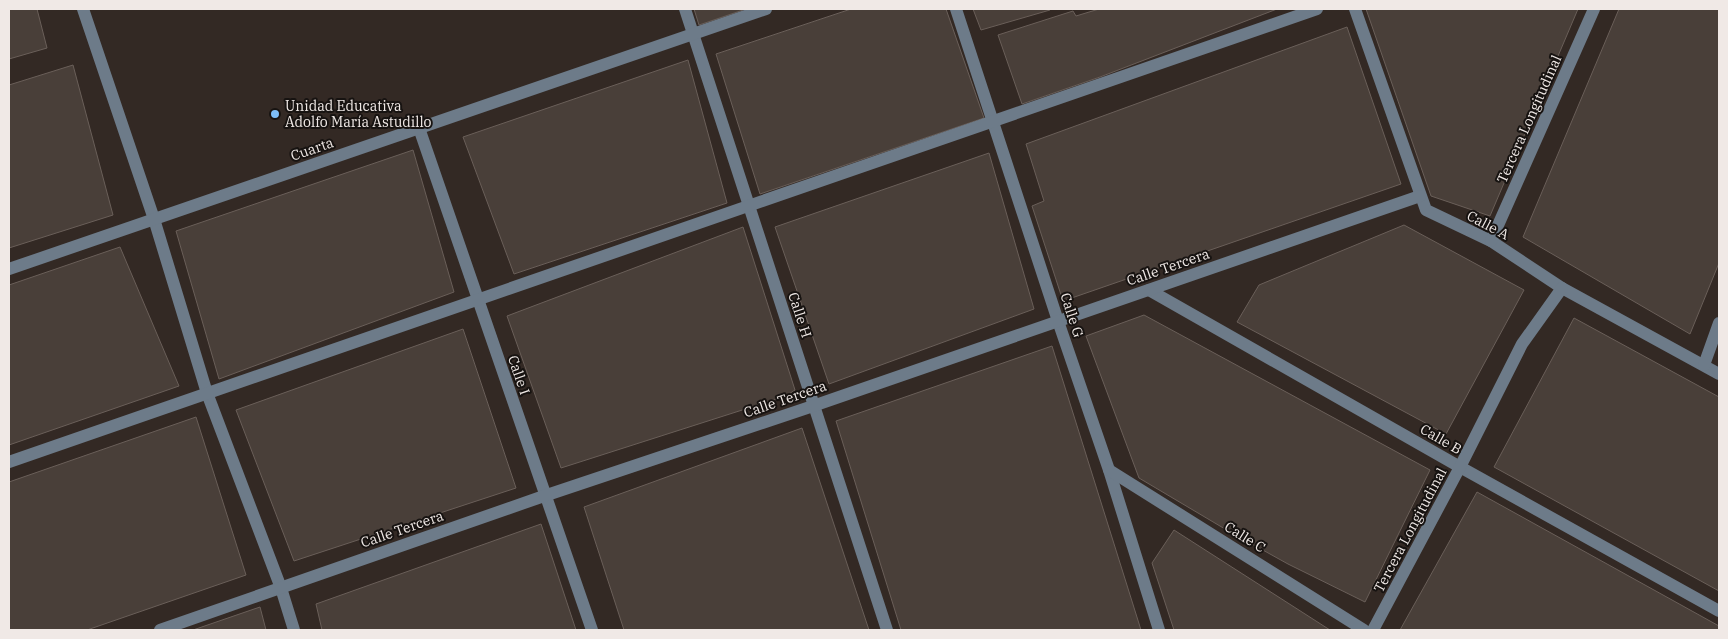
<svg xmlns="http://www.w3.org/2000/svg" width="1728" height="639" viewBox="0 0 1728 639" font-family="'IBM Plex Serif',serif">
<rect width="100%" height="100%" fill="#332924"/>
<g fill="#493f39" stroke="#6a5f59">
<path d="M9,9H37L47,48L9,59Z"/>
<path d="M694,9H746L699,25Z"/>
<path d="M851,9H946L984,118L760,194L716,54Z"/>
<path d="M973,9H1050V10L981,30Z"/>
<path d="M1099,9H1277L1100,77L1022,104L998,35L1073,11L1076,16Z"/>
<path d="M1366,9H1578L1490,216L1431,196Z"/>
<path d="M1619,9H1719V263L1690,334L1523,237Z"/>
<path d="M1347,27L1401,184L1063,301L1032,206L1044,201L1026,144Z"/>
<path d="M688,60L727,203L514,274L463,137Z"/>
<path d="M73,65L113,215L9,248V85Z"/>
<path d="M413,150L454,292L219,379L176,231Z"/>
<path d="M989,153L1034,309L829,384L775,227Z"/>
<path d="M1404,225L1524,290L1446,434L1237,322L1259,285Z"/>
<path d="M743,227L795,390L786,396L561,468L507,316Z"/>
<path d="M120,247L179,386L9,445V285Z"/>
<path d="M1144,315L1430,470L1365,602L1288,564L1225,529L1139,478L1086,336Z"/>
<path d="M1574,318L1719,397V591L1494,467Z"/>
<path d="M463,329L516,488L294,561L236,410Z"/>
<path d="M1052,346L1141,630H901L836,421Z"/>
<path d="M196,417L246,575L87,630H9V482Z"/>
<path d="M802,428L869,630H624L584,507Z"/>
<path d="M1477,492L1719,626V630H1400Z"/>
<path d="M541,524L576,630H322L316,604Z"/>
<path d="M1174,530L1330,630H1174L1152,563Z"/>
<path d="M260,607L266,630H193Z"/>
</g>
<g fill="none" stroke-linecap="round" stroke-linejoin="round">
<g stroke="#6d7b89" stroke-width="12">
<path d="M83,9L154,219L207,393L281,588L294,630"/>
<path d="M685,9L887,630"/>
<path d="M956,9L1058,321L1109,470L1159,630"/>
<path d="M1355,9L1426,210L1491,241L1562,288L1719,374"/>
<path d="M419,128L592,630"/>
<path d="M1491,241L1594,9"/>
<path d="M9,269L766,9"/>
<path d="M1149,290L1460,467L1719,611"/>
<path d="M1704,365L1719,323"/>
<path d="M9,462L1317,9"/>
<path d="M1109,470L1364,630"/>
<path d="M160,630L544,496L813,406L1420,196"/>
<path d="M1373,630L1460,467L1522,344L1562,288"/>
</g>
</g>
<circle fill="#7dbef9" stroke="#171311" stroke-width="2" cx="275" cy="114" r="5"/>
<g text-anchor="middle" stroke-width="4" stroke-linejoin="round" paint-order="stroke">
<g font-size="14" fill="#f0e9e6" stroke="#171311" text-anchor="start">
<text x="285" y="111">Unidad Educativa<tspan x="285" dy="16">Adolfo María Astudillo</tspan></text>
</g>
<g font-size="14" fill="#f0e9e6" stroke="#171311">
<text transform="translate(1529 119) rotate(-66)" y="5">Tercera Longitudinal</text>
<text transform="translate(312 149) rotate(-19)" y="5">Cuarta</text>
<text transform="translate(1488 225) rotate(28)" y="5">Calle A</text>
<text transform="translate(1168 267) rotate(-19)" y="5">Calle Tercera</text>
<text transform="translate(800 315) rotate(72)" y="5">Calle H</text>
<text transform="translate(1072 315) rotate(72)" y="5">Calle G</text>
<text transform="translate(519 375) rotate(71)" y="5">Calle I</text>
<text transform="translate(785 399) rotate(-19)" y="5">Calle Tercera</text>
<text transform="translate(1441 439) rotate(30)" y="5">Calle B</text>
<text transform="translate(402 529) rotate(-19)" y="5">Calle Tercera</text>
<text transform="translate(1410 530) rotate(-62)" y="5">Tercera Longitudinal</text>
<text transform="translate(1245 537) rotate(32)" y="5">Calle C</text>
</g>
</g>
<rect width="1728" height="639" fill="none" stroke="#f0e9e6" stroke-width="20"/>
</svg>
